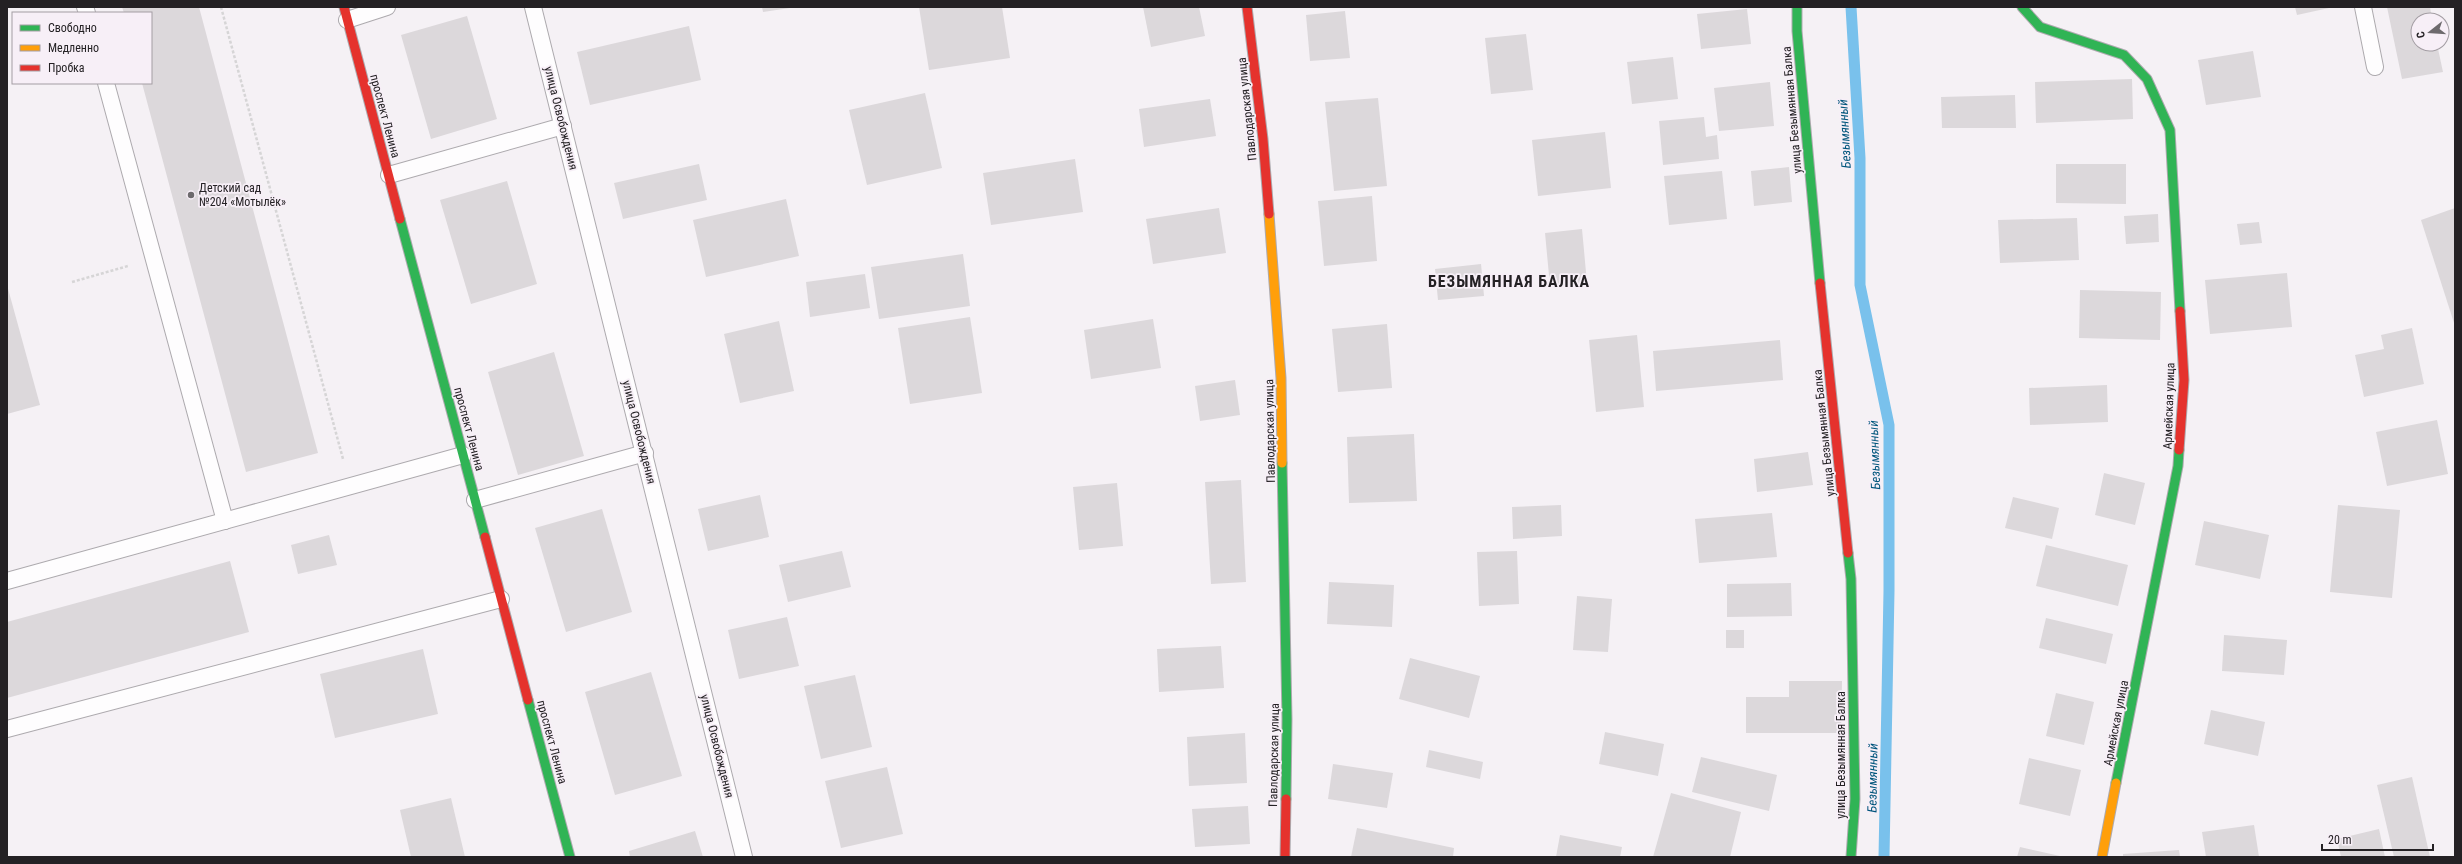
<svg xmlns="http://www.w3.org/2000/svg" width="2462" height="864" viewBox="0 0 2462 864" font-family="'Roboto Condensed',sans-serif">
<rect width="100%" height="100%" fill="#f5f1f5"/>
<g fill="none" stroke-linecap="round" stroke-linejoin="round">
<path stroke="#79c1ec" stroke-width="11" d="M1851,7L1860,158V285L1889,425V591L1884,857"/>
</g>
<g fill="#dcd8db">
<path d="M122,7H199L318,453L246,472L142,83H151V13H124Z"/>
<path d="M762,7H790V8L763,12Z"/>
<path d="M919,7H1002L1010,58L929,70Z"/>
<path d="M1143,7H1199L1205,36L1151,47Z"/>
<path d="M2295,7H2329V8L2297,15Z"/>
<path d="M2387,7H2430L2432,20H2418V44H2437L2443,72L2402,79Z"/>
<path d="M1747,9L1751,44L1701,49L1697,14Z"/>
<path d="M1345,11L1350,58L1310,61L1306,15Z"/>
<path d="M467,16L497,119L431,139L401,35Z"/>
<path d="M689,26L701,80L590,105L577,52Z"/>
<path d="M1526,34L1533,90L1491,94L1485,38Z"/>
<path d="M2253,51L2261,97L2206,105L2198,60Z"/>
<path d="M1673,57L1678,99L1632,104L1627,62Z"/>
<path d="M2132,79L2133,119L2036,123L2035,82Z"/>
<path d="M1770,82L1774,126L1719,131L1714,88Z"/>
<path d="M925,93L942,168L867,185L849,110Z"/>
<path d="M2015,95L2016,128H1942L1941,97Z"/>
<path d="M1378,98L1387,186L1334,191L1325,102Z"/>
<path d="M1210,99L1216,136L1144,147L1139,109Z"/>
<path d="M1704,117L1706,137L1717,135L1719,159L1663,165L1659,121Z"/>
<path d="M1605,132L1611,188L1538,196L1532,140Z"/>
<path d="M1075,159L1083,212L991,225L983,173Z"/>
<path d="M699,164L707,200L623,219L614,183Z"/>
<path d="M2056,164H2126V204L2056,203Z"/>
<path d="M1789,167L1792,202L1754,206L1751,171Z"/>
<path d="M1722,171L1727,219L1669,225L1664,176Z"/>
<path d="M507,181L537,284L471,304L440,200Z"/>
<path d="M1372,196L1377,261L1324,266L1318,201Z"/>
<path d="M786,199L799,256L706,277L693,220Z"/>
<path d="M1219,208L1226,253L1153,264L1146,219Z"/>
<path d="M2455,208V323H2454L2421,220Z"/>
<path d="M2158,214L2159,242L2126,244L2124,216Z"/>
<path d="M2077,218L2079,260L2000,263L1998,220Z"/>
<path d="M2259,222L2262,243L2240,245L2237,224Z"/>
<path d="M1582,229L1587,283L1550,286L1545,233Z"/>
<path d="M963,254L970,306L879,319L871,267Z"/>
<path d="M1481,264L1484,296L1438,300L1435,269Z"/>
<path d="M2287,273L2292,327L2210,334L2205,280Z"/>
<path d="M865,274L870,308L810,317L806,282Z"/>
<path d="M7,285L40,405L7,414Z"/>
<path d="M2080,290L2161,292L2160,340L2079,338Z"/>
<path d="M970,317L982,393L910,404L898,328Z"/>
<path d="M1153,319L1161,368L1091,379L1084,330Z"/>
<path d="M779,321L794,391L740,403L724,334Z"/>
<path d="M1387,324L1392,388L1338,392L1332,329Z"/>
<path d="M2412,328L2424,384L2364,397L2355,355L2384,349L2381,335Z"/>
<path d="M1637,335L1644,407L1596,412L1589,340Z"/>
<path d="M1780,340L1783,380L1656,391L1653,351Z"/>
<path d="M554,352L584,456L518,475L488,372Z"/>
<path d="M1235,380L1240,415L1200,421L1195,386Z"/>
<path d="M2107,385L2108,422L2030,425L2029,388Z"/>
<path d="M2437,420L2448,474L2387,486L2376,432Z"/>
<path d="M1414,434L1417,501L1349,503L1347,437Z"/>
<path d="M1808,452L1813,485L1757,492L1754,459Z"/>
<path d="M2104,473L2145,483L2135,525L2095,515Z"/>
<path d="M1241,480L1246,582L1211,584L1205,482Z"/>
<path d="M1117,483L1123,546L1079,550L1073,487Z"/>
<path d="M760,495L769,537L708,551L698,509Z"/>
<path d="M2013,497L2059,508L2052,539L2005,528Z"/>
<path d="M1561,505L1562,536L1513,539L1512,507Z"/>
<path d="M2338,505L2400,510L2392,598L2330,592Z"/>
<path d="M602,509L632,612L566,632L535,528Z"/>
<path d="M1772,513L1777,557L1699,563L1695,519Z"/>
<path d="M2204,521L2269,535L2260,579L2195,565Z"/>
<path d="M329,535L337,565L298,574L291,545Z"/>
<path d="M2046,545L2128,565L2118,606L2036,586Z"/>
<path d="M842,551L851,587L788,602L779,565Z"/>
<path d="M1517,551L1519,604L1479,606L1477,552Z"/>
<path d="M230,561L249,632L7,698V622Z"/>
<path d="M1329,582L1394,585L1392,627L1327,624Z"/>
<path d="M1791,583L1792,616L1727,617V584Z"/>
<path d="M1577,596L1612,599L1608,652L1573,650Z"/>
<path d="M787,617L799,666L739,679L728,630Z"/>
<path d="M2046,618L2113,634L2106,664L2039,648Z"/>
<rect x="1726" y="630" width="18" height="18"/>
<path d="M2224,635L2287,640L2284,675L2222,671Z"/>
<path d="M1221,646L1224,688L1159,692L1157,649Z"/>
<path d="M423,649L438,714L335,738L320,674Z"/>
<path d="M1410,658L1480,676L1469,718L1399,699Z"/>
<path d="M651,672L682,776L615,795L585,692Z"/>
<path d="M855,675L872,747L821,759L804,686Z"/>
<path d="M1789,681H1842L1841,733H1746V697H1789Z"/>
<path d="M2056,693L2094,702L2084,745L2046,736Z"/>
<path d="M2211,710L2265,722L2258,756L2204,744Z"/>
<path d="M1605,732L1664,744L1658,776L1599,764Z"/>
<path d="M1245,733L1247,783L1189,786L1187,737Z"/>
<path d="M1429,750L1483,762L1480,779L1426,767Z"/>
<path d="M1701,757L1777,775L1769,811L1692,792Z"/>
<path d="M2029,758L2081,770L2070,816L2019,804Z"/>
<path d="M1333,764L1393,773L1387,808L1328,799Z"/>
<path d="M887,767L903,834L841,848L825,781Z"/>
<path d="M2412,777L2430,857H2394L2377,785Z"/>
<path d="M1671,793L1741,812L1730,857H1653Z"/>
<path d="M451,798L465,857H411L400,810Z"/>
<path d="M1248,806L1250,844L1195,847L1192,809Z"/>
<path d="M2254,825L2259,857H2206L2202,832Z"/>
<path d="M1357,828L1454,848L1453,857H1351Z"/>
<path d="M2379,829L2385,857H2341L2337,839Z"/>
<path d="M695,831L703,857H630L629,851Z"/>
<path d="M1560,835L1622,847L1620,857H1556Z"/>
<path d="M2020,847L2060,856V857H2017Z"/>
<path d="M2179,850L2180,857H2123V854Z"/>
</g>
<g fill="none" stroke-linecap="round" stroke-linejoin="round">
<g stroke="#adaaae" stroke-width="18">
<g id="lane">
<path d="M85,7L87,13"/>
<path d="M533,7L744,857"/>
<path d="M2363,7L2375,67"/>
<path d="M347,20L387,7"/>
<path d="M106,83L225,521"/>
<path d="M389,175L563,126"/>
<path d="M475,500L645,453"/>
<path d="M7,581L463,455"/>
<path d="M7,729L501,599"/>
</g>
</g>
<g stroke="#adaaae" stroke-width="11">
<g id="fast">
<path d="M1797,7V31L1820,283"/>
<path d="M2022,7L2040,27L2124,55L2147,79L2170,130L2180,311"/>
<path d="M400,219L485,537"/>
<path d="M1282,463L1287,719L1286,799"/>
<path d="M1848,553L1851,579L1855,799L1851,857"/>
<path d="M528,700L570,857"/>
<path d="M2116,783L2178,466L2179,450"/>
</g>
</g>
<g stroke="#adaaae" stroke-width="11">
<g id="slow">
<path d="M1269,214L1281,378L1282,463"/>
<path d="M2102,857L2116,783"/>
</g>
</g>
<g stroke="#adaaae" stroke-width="11">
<g id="jam">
<path d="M344,7L400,219"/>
<path d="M1247,7L1263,139L1269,214"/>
<path d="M1820,283L1848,553"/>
<path d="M2179,450L2184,380L2180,311"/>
<path d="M485,537L528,700"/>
<path d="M1285,857L1286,799"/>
</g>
</g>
<g stroke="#d6d5d6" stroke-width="2.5" stroke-dasharray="3 2" stroke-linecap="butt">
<path d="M221,7L343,459"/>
<path d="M72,282L128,266"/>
</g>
<use href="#lane" stroke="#fefdfe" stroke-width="16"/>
<use href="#fast" stroke="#30b455" stroke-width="9"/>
<use href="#slow" stroke="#ff9f0a" stroke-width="9"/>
<use href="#jam" stroke="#e5322d" stroke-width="9"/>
</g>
<circle fill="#6d6a6d" stroke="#f7eff7" stroke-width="1.5" cx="191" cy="195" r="4"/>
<g text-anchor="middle" stroke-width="3.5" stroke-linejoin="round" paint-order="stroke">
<g font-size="12" fill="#242124" stroke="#f7eff7">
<text transform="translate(1247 109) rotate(-96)" y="4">Павлодарская улица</text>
<text transform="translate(1792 110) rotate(-95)" y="4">улица Безымянная Балка</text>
<text transform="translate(385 116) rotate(75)" y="4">проспект Ленина</text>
<text transform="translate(561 118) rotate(76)" y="4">улица Освобождения</text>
<text transform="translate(2169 406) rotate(-88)" y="4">Армейская улица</text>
<text transform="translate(469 429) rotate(75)" y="4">проспект Ленина</text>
<text transform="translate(1270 431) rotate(-91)" y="4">Павлодарская улица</text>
<text transform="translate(639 432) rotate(76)" y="4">улица Освобождения</text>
<text transform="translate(1824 433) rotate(-96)" y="4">улица Безымянная Балка</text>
<text transform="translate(2116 723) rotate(-79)" y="4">Армейская улица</text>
<text transform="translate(552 742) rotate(75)" y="4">проспект Ленина</text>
<text transform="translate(717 746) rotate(76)" y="4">улица Освобождения</text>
<text transform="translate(1274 755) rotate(-89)" y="4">Павлодарская улица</text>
<text transform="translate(1841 755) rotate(-90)" y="4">улица Безымянная Балка</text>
</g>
<g font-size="12" fill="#242124" stroke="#f7eff7" text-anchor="start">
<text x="199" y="192">Детский сад<tspan x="199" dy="14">№204 «Мотылёк»</tspan></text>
</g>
<g font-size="13" font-style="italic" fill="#00557c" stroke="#f7eff7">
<text transform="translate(1844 134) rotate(-93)" y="5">Безымянный</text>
<text transform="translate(1874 455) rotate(-92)" y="5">Безымянный</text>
<text transform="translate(1872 778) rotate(-89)" y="5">Безымянный</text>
</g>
<g font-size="16" font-weight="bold" letter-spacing="1" fill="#242124" stroke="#f7eff7">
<text x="1509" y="287">БЕЗЫМЯННАЯ БАЛКА</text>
</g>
</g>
<rect width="2462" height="864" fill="none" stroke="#242124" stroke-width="16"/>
<rect x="12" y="12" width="140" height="72" fill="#f7eff7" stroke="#a39da3"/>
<rect x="20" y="25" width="20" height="6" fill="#30b455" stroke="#a39da3"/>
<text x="48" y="32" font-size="12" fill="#242124">Свободно</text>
<rect x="20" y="45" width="20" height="6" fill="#ff9f0a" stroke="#a39da3"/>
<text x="48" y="52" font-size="12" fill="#242124">Медленно</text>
<rect x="20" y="65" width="20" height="6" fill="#e5322d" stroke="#a39da3"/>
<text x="48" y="72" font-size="12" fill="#242124">Пробка</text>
<g transform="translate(2430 32) rotate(253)"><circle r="19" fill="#f7eff7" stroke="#a39da3"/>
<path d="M0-3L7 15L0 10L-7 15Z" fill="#6d6a6d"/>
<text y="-6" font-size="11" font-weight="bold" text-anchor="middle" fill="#242124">С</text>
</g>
<path d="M2322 844v6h111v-6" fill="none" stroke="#242124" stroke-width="2"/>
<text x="2328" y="844" font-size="12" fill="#242124" stroke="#f7eff7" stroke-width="3" paint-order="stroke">20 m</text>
</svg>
